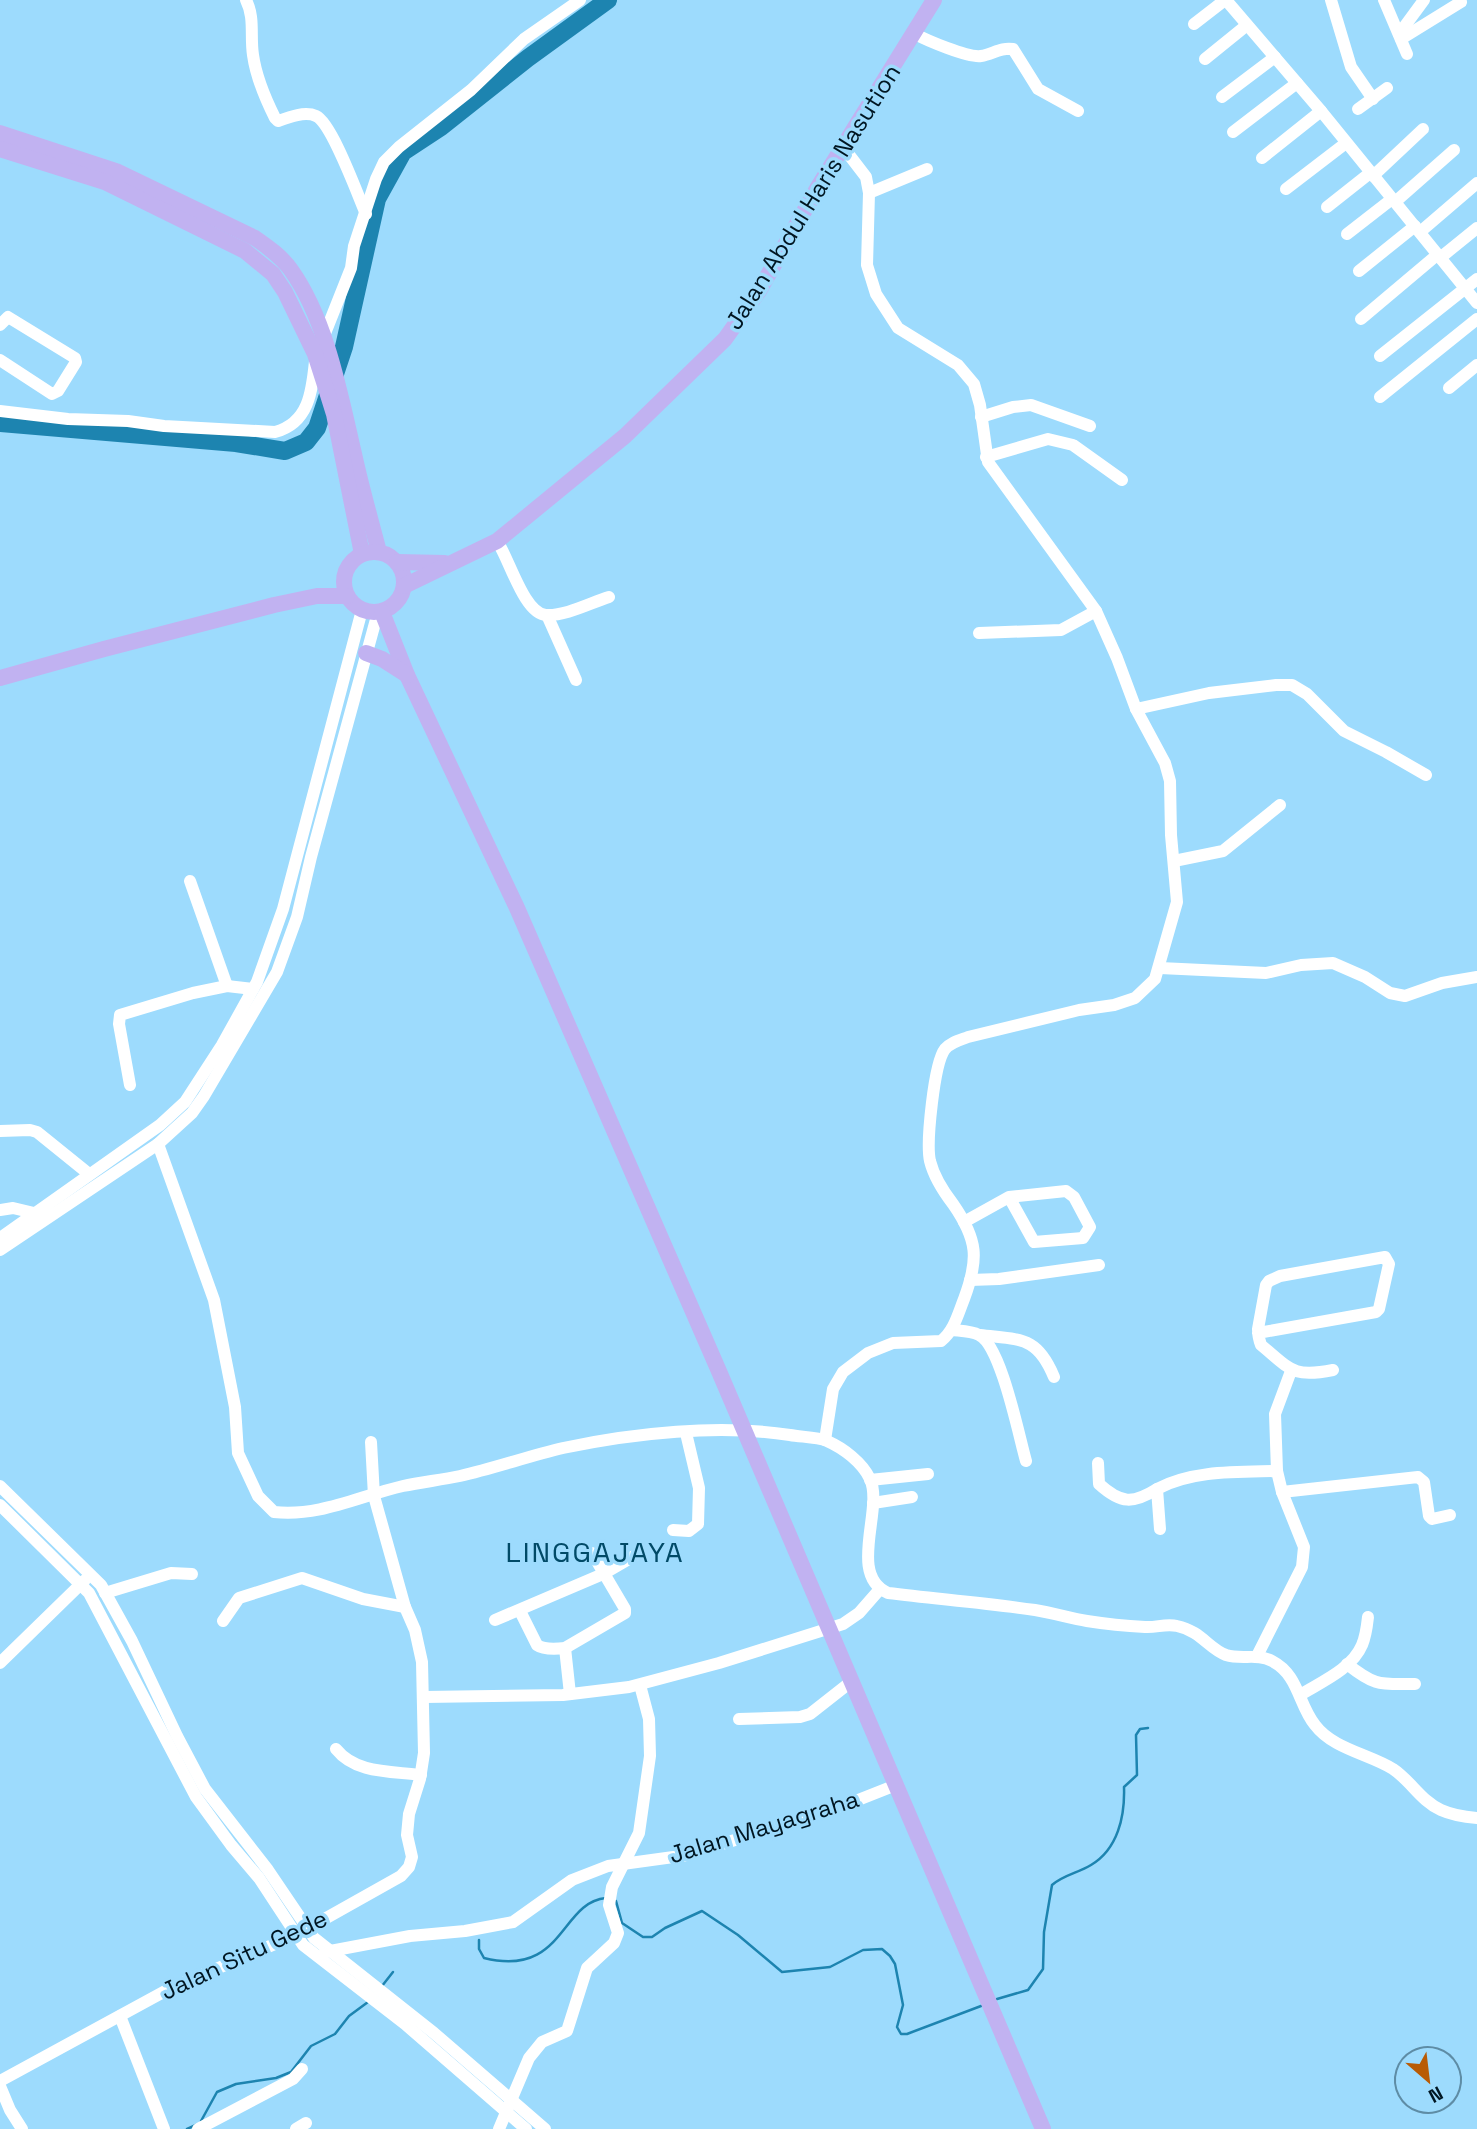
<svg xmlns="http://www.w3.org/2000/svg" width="1477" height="2129" viewBox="0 0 1477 2129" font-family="'Space Grotesk',sans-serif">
<rect width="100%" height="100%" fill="#9ddbfd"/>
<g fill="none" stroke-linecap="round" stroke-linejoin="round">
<g stroke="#1d84b0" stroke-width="2.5">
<path d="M616,1901L622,1923L643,1937H652L665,1928L702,1911L738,1935L782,1972L830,1967L863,1950L882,1949L890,1956L895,1964L903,2005L897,2027L901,2034H907L981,2006"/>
<path d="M479,1940V1949L484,1958C564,1978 560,1902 606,1898"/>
<path d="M382,1986L393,1972"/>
<path d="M997,1999L1028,1990L1043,1969L1044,1932L1052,1885C1063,1875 1078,1873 1091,1865C1118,1849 1125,1816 1124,1787L1137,1775L1136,1735L1140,1729L1148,1728"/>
<path d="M201,2121L217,2092L236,2084L276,2078L291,2072L311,2046L335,2034L349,2016L368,2002"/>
<path d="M187,2129L196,2125"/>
</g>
<path stroke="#1d84b0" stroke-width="18" d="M0,423L236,443L285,451L306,442L317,428L344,347L377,199L403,152L441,127L528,58L608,0"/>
<g stroke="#fff" stroke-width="12">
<path d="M246,0C255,18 250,35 253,55C256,77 265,98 275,118L278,121C289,117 305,111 316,116C332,123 358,196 366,214"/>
<path d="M1226,0L1321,111L1477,303"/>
<path d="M1331,0L1351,67L1373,99"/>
<path d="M1384,0L1407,54"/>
<path d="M1194,24L1225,0"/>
<path d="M913,33C926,40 968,58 981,56C993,54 1001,47 1013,49L1038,89L1078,111"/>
<path d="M1399,34L1424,0"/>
<path d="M1401,39L1461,2"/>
<path d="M1205,59L1247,25"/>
<path d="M1222,97L1275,57"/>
<path d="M1358,109L1387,88"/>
<path d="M1233,132L1297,83"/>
<path d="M1262,158L1321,111"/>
<path d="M1373,176L1423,129"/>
<path d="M1286,189L1346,143"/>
<path d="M869,193L927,169"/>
<path d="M1395,202L1454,150"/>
<path d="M1327,207L1370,173"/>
<path d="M1420,232L1477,183"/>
<path d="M1347,234L1392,199"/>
<path d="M1440,258L1477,228"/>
<path d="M1359,271L1415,226"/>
<path d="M1361,319L1437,255"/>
<path d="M0,325L8,317L75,358L76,362L58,391L52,394L0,360"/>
<path d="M322,341L351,268L354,246L376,179L384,162L399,147L471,90L524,39L580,0"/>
<path d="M1380,356L1477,279"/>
<path d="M1449,388L1477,365"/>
<path d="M1380,397L1477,319"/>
<path d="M0,411L68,419L128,421L164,426L275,432C309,423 312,391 315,361"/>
<path d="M981,417L1013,407L1031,405L1090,426"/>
<path d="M986,457L1048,439L1073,445L1122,480"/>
<path d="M497,541C509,558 524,614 546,615C566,616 590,603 609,597"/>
<path d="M547,615L576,680"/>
<path d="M979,633L1061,630L1096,611"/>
<path d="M1136,709L1209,693L1276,685H1292L1307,694L1344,731L1386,752L1426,775"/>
<path d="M1174,861L1223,851L1280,805"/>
<path d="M190,881L227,986"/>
<path d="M1160,968L1266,973L1301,965L1333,963L1365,977L1390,993L1405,996L1442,983L1477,977"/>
<path d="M130,1085L119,1024L120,1015L193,993L227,986L253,989"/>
<path d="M0,1131L30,1130L37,1132L89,1174"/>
<path d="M158,1144L214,1300L235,1407L238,1453L258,1496L274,1512C320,1517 359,1496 403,1486C422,1482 441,1480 460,1476C495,1468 529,1456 563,1448C634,1433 719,1424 790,1435C801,1437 817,1437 827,1441C843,1448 862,1462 870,1479C884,1509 847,1575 888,1593C937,1599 987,1603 1035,1610C1053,1613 1070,1618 1087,1621C1106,1624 1126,1626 1145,1627C1156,1628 1166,1623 1177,1626C1201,1631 1209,1649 1226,1655C1242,1660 1257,1653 1272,1661C1299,1675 1298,1704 1315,1725C1333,1749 1369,1754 1393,1769C1411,1781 1421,1801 1441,1810C1452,1815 1465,1817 1477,1818"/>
<path d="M0,1210L13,1208L34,1213"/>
<path d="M964,1222L1009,1197L1066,1191L1074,1197L1090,1227L1083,1238L1034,1242L1009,1197"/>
<path d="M0,1238L160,1125L185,1102L222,1045L257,982L283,909L362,610"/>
<path d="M0,1250L158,1144L192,1113L204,1096L277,972L297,917L311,857L378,612"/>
<path d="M970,1280L999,1279L1099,1265"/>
<path d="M952,1330C960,1331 971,1331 979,1335C1001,1345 1019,1437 1026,1461"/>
<path d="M1258,1333L1376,1312L1379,1309L1389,1264L1385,1257L1280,1276L1269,1281L1266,1285L1258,1329C1258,1335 1259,1340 1261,1345C1291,1370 1293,1378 1333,1370"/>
<path d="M980,1335C1021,1340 1037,1336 1054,1377"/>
<path d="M825,1440L833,1389L843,1372L868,1353L893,1343L941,1341C954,1331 958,1314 964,1299C979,1259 978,1240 953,1204C943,1191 934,1177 930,1161C926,1143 934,1063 945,1049C951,1042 960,1040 968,1037L1079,1010L1114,1005L1135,998L1155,979L1177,902L1171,835L1170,781L1165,763L1136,709L1117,658L1096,611L988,462L980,405L974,384L958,365L898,328L876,294L867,265L869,193L866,177L843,147"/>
<path d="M1098,1463L1099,1484C1121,1504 1133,1504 1157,1489"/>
<path d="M870,1480L928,1474"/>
<path d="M0,1486L101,1585L132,1641L177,1736L205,1789L268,1870L314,1938L434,2033L545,2129"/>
<path d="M1282,1492L1418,1477L1424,1482L1429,1516L1432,1519L1450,1515"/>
<path d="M873,1503L912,1497"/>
<path d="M0,1505L89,1593L196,1797L231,1845L259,1878L303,1945L405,2024L526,2129"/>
<path d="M1160,1529L1157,1489C1192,1470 1238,1472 1277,1471"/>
<path d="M673,1530L689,1531L698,1524L699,1488L686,1433"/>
<path d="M105,1593L171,1573L192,1574"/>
<path d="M520,1611L537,1645C544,1650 556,1649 565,1648L625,1613V1609L592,1553"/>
<path d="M495,1620L603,1574L634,1556"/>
<path d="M223,1621L239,1598L302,1578L363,1599L405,1607"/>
<path d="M565,1648L570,1694"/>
<path d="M1257,1656L1302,1567L1304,1547L1282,1492L1277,1471L1275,1414L1291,1371"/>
<path d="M0,1663L85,1580"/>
<path d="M1347,1664C1376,1687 1380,1684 1415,1684"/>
<path d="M1300,1695C1321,1682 1352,1669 1362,1645C1366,1636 1367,1626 1368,1617"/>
<path d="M424,1697L563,1695L629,1687L719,1663L843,1624L859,1613L880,1589"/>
<path d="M739,1719L800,1717L810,1714L852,1681"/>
<path d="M336,1749C356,1774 391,1771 421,1775"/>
<path d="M325,1952L410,1936L465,1931L513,1922L572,1880L608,1866L688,1855L853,1802L896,1785"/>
<path d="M120,2016L164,2129"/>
<path d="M0,2081L169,1989L296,1935L401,1876L409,1867L412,1857L407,1835L409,1814L420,1779L424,1753L422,1662L415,1630L405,1607L374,1496L371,1442"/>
<path d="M0,2086L10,2110L22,2129"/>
<path d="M198,2129L293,2079L302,2069"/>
<path d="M296,2129L306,2123"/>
<path d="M499,2129L529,2058L542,2042L567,2031L587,1968L614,1943L618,1933L609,1905L612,1887L639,1833L650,1756L649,1719L640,1685"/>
</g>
<g stroke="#c1b2f1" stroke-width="16">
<path d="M0,133L116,171L255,238C268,247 282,257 291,270C327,320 341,399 355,458C362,490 371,521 379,552"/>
<path d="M0,149L105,182L245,251L273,274L285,292L315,354L324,382L334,414L362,554"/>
<circle cx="374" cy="582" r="30"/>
<path d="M397,562L445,563"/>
<path d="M404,586L497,541L625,436L725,339L759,291L818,187L934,0"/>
<path d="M382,612L407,675L517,908L718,1369L1043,2129"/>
<path d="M366,653L382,659L407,675"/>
<path d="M0,678L104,649L274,605L317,596H347"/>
</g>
</g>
<g text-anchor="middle" stroke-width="7" stroke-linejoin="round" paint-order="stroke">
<g font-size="24" fill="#001622" stroke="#9ddbfd">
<text transform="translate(813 197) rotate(-58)" y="8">Jalan Abdul Haris Nasution</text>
<text transform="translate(764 1827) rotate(-17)" y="8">Jalan Mayagraha</text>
<text transform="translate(244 1955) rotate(-25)" y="8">Jalan Situ Gede</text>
</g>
<g font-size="28" letter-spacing="2" fill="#014a67" stroke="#9ddbfd">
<text x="595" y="1562">LINGGAJAYA</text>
</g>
</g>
<g transform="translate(1428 2080) rotate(152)"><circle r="33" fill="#9ddbfd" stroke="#5e8ca5" stroke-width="2"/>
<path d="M0-5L12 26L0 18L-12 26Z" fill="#b85b05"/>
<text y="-10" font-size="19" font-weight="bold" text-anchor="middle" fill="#001622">N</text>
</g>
</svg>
